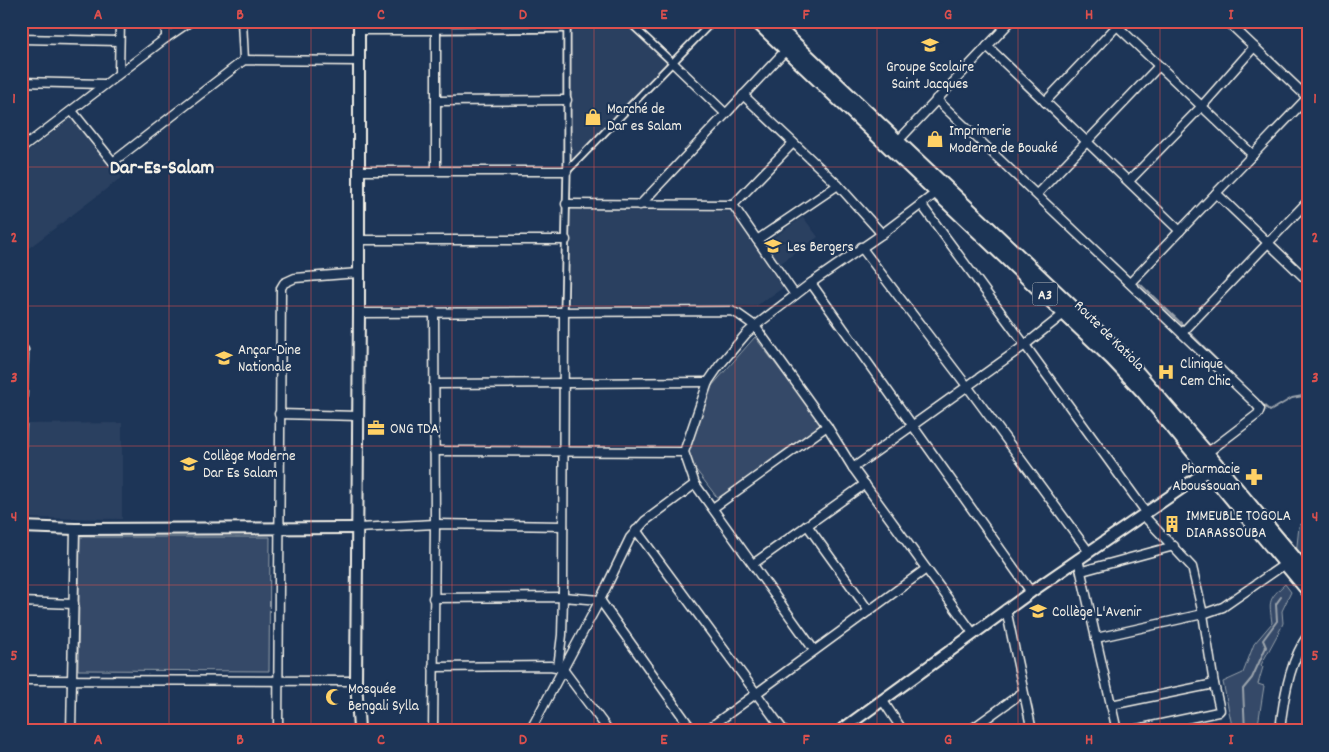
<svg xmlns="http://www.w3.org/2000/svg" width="1329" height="752" viewBox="0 0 1329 752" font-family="Dekko,sans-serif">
<rect width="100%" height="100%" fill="#1d3557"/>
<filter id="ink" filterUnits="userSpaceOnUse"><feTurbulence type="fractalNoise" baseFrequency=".02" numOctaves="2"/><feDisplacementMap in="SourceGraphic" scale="10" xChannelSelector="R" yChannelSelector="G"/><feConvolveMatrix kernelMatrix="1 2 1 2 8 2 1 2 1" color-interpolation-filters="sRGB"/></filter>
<g filter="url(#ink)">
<g fill="#2a4060">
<path d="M566,21H628L673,63L567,171Z"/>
<path d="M74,116L122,177L21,254V157Z"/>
<path d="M570,207L731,212L757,249L803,217L818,237L771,270L783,288L756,306L570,305Z"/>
<path d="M122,423V519L23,518L26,424Z"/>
</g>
<g fill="#354a67" stroke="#949ea8">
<path d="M755,337L822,425L719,500L680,449L711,387Z"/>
<path d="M1308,501V569L1296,555L1299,526L1306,520C1302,512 1302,508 1308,501Z"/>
<path d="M80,537H270L269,671L78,670Z"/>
<path d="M1285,584L1291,592L1282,611L1283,623L1281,628L1261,665L1263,667L1258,684L1264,686L1257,731H1233L1223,682L1243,673L1254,644L1272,623C1269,600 1268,600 1285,584Z"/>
</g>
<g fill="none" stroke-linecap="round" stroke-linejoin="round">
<g stroke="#9aa2ab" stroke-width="2">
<path d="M1140,284L1185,327"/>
<path d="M1188,331L1249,392L1270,411L1292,398L1308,395"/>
<path d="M1245,731L1243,689L1252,678L1266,647L1263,640L1277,621L1276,604L1281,597"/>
</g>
<g stroke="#f4f1e8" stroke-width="9">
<g id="pedestrian">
<path d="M628,21L673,63"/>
<path d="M436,30L567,29"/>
<path d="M567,171L713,21"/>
<path d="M564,312L567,171V21"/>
</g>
</g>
<g stroke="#f4f1e8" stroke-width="11">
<g id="minor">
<path d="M166,21V38"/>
<path d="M242,21L244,60"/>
<path d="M1112,21L1253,155"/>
<path d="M1227,21L1308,98"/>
<path d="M358,30H436"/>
<path d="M21,39L119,41"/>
<path d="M987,46L1180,231"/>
<path d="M673,63L725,113"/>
<path d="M119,73L120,21"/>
<path d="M21,82L104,84"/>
<path d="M743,95L838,185L882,234"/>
<path d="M936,99L1255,403L1260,409L1258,414L1207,453"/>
<path d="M436,101L567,100"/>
<path d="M1045,102L1117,26"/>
<path d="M72,111L113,162L244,60L358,61"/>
<path d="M898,141L1011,21"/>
<path d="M21,149L166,38L191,21"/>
<path d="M358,171H567"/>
<path d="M436,171V21"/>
<path d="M1129,181L1202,106L1254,47"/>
<path d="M1216,193L1308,281"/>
<path d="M1037,194L1159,66"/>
<path d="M566,204L733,205L795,295"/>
<path d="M921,204L1025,345L1146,512"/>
<path d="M640,205L786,50"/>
<path d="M733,205L793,143"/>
<path d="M358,240H566"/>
<path d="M757,240L838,185"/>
<path d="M861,247L967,386L1089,552"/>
<path d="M811,283L1031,592"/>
<path d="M1130,283L1308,97"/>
<path d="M359,313L731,311L738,314L755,326L827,426L853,468L973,633"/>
<path d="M1182,333L1308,201"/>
<path d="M21,351L24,350L21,446"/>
<path d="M434,384L708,382"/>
<path d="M279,414L358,416"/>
<path d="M434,451L684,452"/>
<path d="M853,468L1025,345L1065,313"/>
<path d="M713,508L827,426"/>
<path d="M807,525L869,611"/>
<path d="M358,528L435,524L563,526"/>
<path d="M636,530L784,731"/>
<path d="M1078,559L1117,731"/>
<path d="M753,564L865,484"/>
<path d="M1082,571L1174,546"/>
<path d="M433,598L563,597L600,600L693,731"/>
<path d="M21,602L74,604"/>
<path d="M1006,609L1032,731"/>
<path d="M1096,638L1203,614L1223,607L1285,564"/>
<path d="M814,650L695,484L684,452L708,382L719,366L746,334L755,326L811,283L882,234L936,193"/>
<path d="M433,667L550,666L562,668L609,731"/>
<path d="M558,667L562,635L563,597L564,312"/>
<path d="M21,680L356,681"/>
<path d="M883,701L903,731"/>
<path d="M1111,705L1214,684"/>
<path d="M71,731L75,529"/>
<path d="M278,731L281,288L284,283L295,278L358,273"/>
<path d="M433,731L435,524L434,312"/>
<path d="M530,731L600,600L630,538L645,521L695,484"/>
<path d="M705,731L926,569"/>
<path d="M969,731L1023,692"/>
<path d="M1128,731L1218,712L1220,710L1214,684L1203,614L1192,567L1143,515"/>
<path d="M1280,731C1283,700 1290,660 1308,635"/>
</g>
</g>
<g stroke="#f4f1e8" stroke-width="14">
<g id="tertiary">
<path d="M359,21V313L356,681L359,729L361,731"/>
<path d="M21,527L75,529L358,528"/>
<path d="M840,731L1031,592L1214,466"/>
</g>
</g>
<g stroke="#f4f1e8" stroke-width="16">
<g id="trunk">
<path d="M756,21L1112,359L1143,392L1308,591"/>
<path d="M771,21L1119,351L1207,453L1308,574"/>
</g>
</g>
<use href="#pedestrian" stroke="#1d3557" stroke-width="5.5"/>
<use href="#minor" stroke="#1d3557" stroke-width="8"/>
<use href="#tertiary" stroke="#1d3557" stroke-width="10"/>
<use href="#trunk" stroke="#1d3557" stroke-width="12"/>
</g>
</g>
<path fill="none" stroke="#dc504e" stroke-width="1" stroke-opacity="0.55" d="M169,21V731M311,21V731M452,21V731M594,21V731M735,21V731M877,21V731M1018,21V731M1160,21V731M21,167H1308M21,306H1308M21,446H1308M21,585H1308"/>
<defs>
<g id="school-bare" transform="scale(1.35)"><path d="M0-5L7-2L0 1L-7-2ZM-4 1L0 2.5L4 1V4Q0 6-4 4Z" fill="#ffd166" stroke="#1d3557" stroke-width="2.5" paint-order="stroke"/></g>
<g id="shop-bare" transform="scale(1.35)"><path d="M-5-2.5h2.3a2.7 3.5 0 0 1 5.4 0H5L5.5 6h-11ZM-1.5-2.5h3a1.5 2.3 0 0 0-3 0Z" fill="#ffd166" stroke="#1d3557" stroke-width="2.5" paint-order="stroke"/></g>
<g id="hospital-bare" transform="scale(1.35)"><path d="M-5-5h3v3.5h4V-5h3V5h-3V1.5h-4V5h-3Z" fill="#ffd166" stroke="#1d3557" stroke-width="2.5" paint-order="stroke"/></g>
<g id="office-bare" transform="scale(1.35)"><path d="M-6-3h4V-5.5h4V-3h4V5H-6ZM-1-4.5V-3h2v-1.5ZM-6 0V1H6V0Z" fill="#ffd166" stroke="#1d3557" stroke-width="2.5" paint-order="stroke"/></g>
<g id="pharmacy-bare" transform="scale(1.35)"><path d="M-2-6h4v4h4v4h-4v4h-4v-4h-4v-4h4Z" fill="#ffd166" stroke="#1d3557" stroke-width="2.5" paint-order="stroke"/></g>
<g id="building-bare" transform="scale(1.35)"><path d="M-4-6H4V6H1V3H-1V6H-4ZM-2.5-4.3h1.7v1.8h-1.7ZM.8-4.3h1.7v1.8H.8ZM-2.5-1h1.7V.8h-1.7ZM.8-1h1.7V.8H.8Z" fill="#ffd166" stroke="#1d3557" stroke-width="2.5" paint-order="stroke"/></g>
<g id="mosque-bare" transform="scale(1.35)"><path d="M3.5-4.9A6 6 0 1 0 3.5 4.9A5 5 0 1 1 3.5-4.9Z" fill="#ffd166" stroke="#1d3557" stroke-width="2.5" paint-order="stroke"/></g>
</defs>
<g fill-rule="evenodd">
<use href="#school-bare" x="930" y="45"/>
<use href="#shop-bare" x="593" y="117"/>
<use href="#shop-bare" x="935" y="139"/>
<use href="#school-bare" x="773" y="246"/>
<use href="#school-bare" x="224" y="358"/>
<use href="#hospital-bare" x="1166" y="372"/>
<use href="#office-bare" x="376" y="428"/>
<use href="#school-bare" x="189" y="464"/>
<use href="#pharmacy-bare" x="1254" y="477"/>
<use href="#building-bare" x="1172" y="524"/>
<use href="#school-bare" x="1038" y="611"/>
<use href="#mosque-bare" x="334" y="697"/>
</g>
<g text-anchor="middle" stroke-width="4.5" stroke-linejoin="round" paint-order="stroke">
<rect fill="#1d3557" stroke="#b4b9bc" stroke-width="1" x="1032.5" y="282.5" width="25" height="23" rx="4"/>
<g font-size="14" font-weight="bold" fill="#f4f1e8">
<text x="1045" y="299">A3</text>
</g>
<g font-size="15" fill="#f4f1e8" stroke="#1d3557" text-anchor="start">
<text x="930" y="71" text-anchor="middle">Groupe Scolaire<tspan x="930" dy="17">Saint Jacques</tspan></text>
<text x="607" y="113">Marché de<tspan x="607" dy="17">Dar es Salam</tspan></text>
<text x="949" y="135">Imprimerie<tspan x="949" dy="17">Moderne de Bouaké</tspan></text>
<text x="787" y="251">Les Bergers</text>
<text x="238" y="354">Ançar-Dine<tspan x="238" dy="17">Nationale</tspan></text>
<text x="1180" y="368">Clinique<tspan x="1180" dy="17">Cem Chic</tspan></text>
<text x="390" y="433">ONG TDA</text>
<text x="203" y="460">Collège Moderne<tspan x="203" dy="17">Dar Es Salam</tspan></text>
<text x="1240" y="473" text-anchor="end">Pharmacie<tspan x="1240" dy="17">Aboussouan</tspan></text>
<text x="1186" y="520">IMMEUBLE TOGOLA<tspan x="1186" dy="17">DIARASSOUBA</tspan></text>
<text x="1052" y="616">Collège L'Avenir</text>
<text x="348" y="693">Mosquée<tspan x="348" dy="17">Bengali Sylla</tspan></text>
</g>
<g font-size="15" fill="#f4f1e8" stroke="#1d3557">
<text transform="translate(1110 335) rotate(45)" y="5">Route de Katiola</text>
</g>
<g font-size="20" font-weight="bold" fill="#f4f1e8" stroke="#1d3557">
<text x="162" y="173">Dar-Es-Salam</text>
</g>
</g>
<rect width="1329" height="752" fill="none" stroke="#1d3557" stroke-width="55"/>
<rect x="28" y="28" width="1274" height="696" fill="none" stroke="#dc504e" stroke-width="2"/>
<g font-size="16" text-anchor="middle" font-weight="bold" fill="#dc504e">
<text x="98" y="19">A</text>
<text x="240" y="19">B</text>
<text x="381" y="19">C</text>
<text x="523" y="19">D</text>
<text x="664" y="19">E</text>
<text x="806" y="19">F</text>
<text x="948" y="19">G</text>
<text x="1089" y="19">H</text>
<text x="1231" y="19">I</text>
<text x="14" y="103">1</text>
<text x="1315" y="103">1</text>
<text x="14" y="242">2</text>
<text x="1315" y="242">2</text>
<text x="14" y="382">3</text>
<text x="1315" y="382">3</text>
<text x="14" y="521">4</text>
<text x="1315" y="521">4</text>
<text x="14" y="660">5</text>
<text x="1315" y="660">5</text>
<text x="98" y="744">A</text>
<text x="240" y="744">B</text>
<text x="381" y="744">C</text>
<text x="523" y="744">D</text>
<text x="664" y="744">E</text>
<text x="806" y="744">F</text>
<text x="948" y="744">G</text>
<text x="1089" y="744">H</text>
<text x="1231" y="744">I</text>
</g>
</svg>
